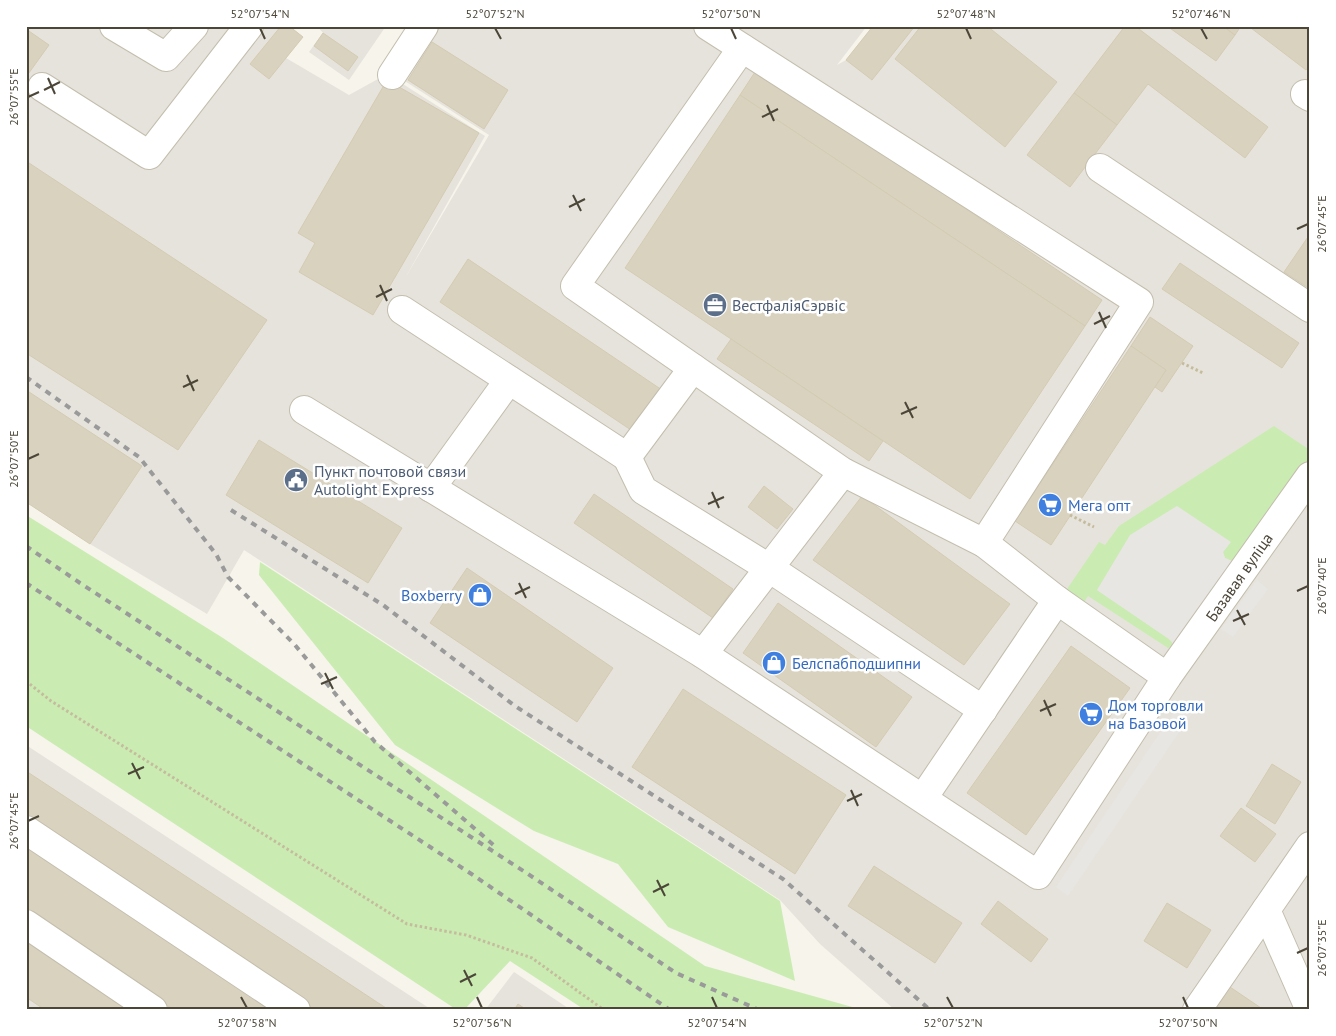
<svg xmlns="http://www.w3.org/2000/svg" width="1336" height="1036" viewBox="0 0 1336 1036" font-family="'PT Sans',sans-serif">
<rect width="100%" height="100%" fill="#f6f4eb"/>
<g fill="#e6e3dc">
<path d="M26,26H289L303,37L286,58L349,95L387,74L485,136L404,280L489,135L400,78L425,26H867L837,65L846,60L873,26H1310V1010H895L820,944L780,900L244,550L207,614L90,544L26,502Z"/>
<path d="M317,26H386L349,80L309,52L323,33Z"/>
<path d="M26,745L432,1010H26Z"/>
<path d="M514,972L571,1010H485Z"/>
</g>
<g fill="#caecb2">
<path d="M1274,426L1310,450V458L1237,559L1232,561L1225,558L1223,552L1230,543L1097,590L1169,639L1172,642V646L1168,648L1088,596L1083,604L1065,592L1099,542L1105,545L1119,526Z"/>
<path d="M26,515L223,638L705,966L863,1010H585L510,961L464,1010H457L26,726Z"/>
<path d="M260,562L780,901L795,981L668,927L618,864L534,831L395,745L259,575Z"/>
</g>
<g fill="#e8e6e2">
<path d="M1177,506L1231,542L1223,552L1225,558L1232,561L1237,559L1172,646V642L1169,639L1097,590L1130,535Z"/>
<path d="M1257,580L1268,589L1233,637L1221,629Z"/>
<path d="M1182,700L1195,709L1068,896L1056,887Z"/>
</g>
<g fill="#d9d2bf" stroke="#d4cbb2">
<path d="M281,26H289L303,37L269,79L250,64Z"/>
<path d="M873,26H915L872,80L846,60Z"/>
<path d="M921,26H987L1057,82L1005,147L895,59Z"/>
<path d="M1125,26H1135L1268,127L1245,158L1148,84L1117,125L1074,93Z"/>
<path d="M1167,26H1223L1235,35L1216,61Z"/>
<path d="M1223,26H1241L1235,35Z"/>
<path d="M1253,26H1310V65L1306,70L1251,28Z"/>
<path d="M26,29L49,45L26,77Z"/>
<path d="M323,33L358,57L348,71L314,46Z"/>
<path d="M432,42L508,90L484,129L408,80Z"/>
<path d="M757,69L1102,300L1085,326L740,95Z"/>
<path d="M387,80L479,133L373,315L299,272L315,243L298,233Z"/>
<path d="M1074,93L1117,125L1070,187L1027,155Z"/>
<path d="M740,95L1085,326L970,499L625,268Z"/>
<path d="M26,161L267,320L178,450L26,353Z"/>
<path d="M1310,234V289L1284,272Z"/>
<path d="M468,259L662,390L634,432L440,302Z"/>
<path d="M1180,263L1299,343L1282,368L1162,289Z"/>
<path d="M1150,317L1193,346L1162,392L1155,387L1166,370L1131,346Z"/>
<path d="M731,339L883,441L869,461L717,359Z"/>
<path d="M1131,346L1166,370L1051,545L1015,521Z"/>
<path d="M26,390L142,466L90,544L26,502Z"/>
<path d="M259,440L402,528L368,583L226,495Z"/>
<path d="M764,486L793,509L777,529L748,507Z"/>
<path d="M594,494L733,589L713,618L574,523Z"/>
<path d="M862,496L1010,604L964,665L813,560Z"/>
<path d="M467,568L613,668L577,722L430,623Z"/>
<path d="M778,603L912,697L876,747L743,653Z"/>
<path d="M1071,646L1130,688L1026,835L967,793Z"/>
<path d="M683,689L846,795L795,874L632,767Z"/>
<path d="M1272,764L1301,782L1275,824L1246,806Z"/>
<path d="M26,771L389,1010H311L26,822Z"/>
<path d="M1241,808L1276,834L1255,862L1220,836Z"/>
<path d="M26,844L276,1010H174L26,912Z"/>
<path d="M874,866L962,923L935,963L848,906Z"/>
<path d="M998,901L1048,939L1031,962L981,924Z"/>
<path d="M1167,903L1211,930L1187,968L1144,941Z"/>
<path d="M26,938L134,1010H45L26,997Z"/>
<path d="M1224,983L1264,1010H1206Z"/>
<path d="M518,1004L527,1010H514Z"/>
</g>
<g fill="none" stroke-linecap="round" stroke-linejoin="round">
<g stroke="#c3bead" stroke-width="30">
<g id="minor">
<path d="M114,26L166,57L194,26"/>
<path d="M708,26L1139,302L984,543L1057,600L1167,677"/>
<path d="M742,48L575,286L843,472L984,543"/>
<path d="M392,75L424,26"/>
<path d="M42,87L149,155L249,26"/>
<path d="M1305,94L1310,97"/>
<path d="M1100,168L1310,308"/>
<path d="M402,310L627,457L693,368"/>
<path d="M304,410L703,654L1038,875L1167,677L1310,476"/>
<path d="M627,457L643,490L769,568L983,710"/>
<path d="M431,488L509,380"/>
<path d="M703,654L843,472"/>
<path d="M923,798L1057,600"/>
<path d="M26,830L296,1010"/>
<path d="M1266,910L1310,1010"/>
<path d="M26,924L153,1010"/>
<path d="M1197,1010L1310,846"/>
</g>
</g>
<g stroke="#c5bc9d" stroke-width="3" stroke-dasharray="2.5 2.5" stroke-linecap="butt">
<path d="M1182,363L1203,373"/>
<path d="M1070,515L1094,527"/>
<path d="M26,681L51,701L407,924L466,935L532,958L604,1010"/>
</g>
<use href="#minor" stroke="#fff" stroke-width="28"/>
<g stroke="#9a9a9a" stroke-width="4" stroke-dasharray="6 6" stroke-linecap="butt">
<path d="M26,377L139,457L216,554L228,577L295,645L375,742L497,848"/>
<path d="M231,510L383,605L515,706L783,879L930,1010"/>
<path d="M26,546L80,583L528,874L676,973L759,1010"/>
<path d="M26,583L473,875L670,1010"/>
</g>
</g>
<path fill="none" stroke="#4b4638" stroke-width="2" d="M260,28L265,39M495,28L501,39M731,28L736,39M966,28L971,39M1201,28L1207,39M48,78L55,94M44,90L60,82M28,97L39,92M767,105L774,121M762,117L778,109M573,195L581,211M569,207L585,199M1297,229L1308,224M380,285L387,301M376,297L392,289M1099,312L1106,328M1094,324L1110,316M187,375L194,391M183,387L198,380M905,402L913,418M901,414L917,407M28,459L39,454M712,492L719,508M708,504L724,497M519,583L526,598M1297,591L1308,586M515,594L530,587M1237,610L1245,625M1233,621L1249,614M325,673L333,689M321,684L337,677M1044,700L1051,716M1040,711L1056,704M132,763L140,779M128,774L144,767M851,790L858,806M847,801L862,794M28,821L39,816M657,880L665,896M653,892L669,884M1297,953L1308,948M464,970L472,986M460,982L476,974M241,997L247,1008M477,997L482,1008M712,997L717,1008M947,997L953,1008M1183,997L1188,1008"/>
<defs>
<g id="office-disc" transform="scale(1.25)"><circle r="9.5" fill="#5c6f8a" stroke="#fff"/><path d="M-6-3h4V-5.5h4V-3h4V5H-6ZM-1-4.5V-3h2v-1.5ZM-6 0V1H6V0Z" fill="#fff"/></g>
<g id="civic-disc" transform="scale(1.25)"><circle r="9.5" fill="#5c6f8a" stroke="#fff"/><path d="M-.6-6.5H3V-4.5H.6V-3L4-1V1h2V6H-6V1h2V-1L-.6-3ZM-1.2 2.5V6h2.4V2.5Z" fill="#fff"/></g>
<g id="supermarket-disc" transform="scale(1.25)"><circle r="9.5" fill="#3f7fe0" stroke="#fff"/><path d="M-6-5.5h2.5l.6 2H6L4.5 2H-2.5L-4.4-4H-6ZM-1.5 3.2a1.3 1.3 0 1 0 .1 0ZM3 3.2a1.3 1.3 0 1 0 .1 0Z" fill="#fff"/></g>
<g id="shop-disc" transform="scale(1.25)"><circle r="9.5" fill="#3f7fe0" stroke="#fff"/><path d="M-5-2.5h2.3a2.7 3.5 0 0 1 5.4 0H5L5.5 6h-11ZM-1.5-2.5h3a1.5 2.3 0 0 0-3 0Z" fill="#fff"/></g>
</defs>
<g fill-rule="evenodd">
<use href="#office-disc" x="715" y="305"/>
<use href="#civic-disc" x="296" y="480"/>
<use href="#supermarket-disc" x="1050" y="505"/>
<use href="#shop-disc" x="480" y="595"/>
<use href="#shop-disc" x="774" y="663"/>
<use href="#supermarket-disc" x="1091" y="714"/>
</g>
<g text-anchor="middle" stroke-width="5" stroke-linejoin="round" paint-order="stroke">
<g font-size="16" fill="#4e5e75" stroke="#fff" text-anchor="start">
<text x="732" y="311">ВестфаліяСэрвіс</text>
<text x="314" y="477">Пункт почтовой связи<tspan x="314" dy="18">Autolight Express</tspan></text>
</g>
<g font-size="16" fill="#366cbe" stroke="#fff" text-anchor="start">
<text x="1068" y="511">Мега опт</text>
<text x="462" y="601" text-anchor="end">Boxberry</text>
<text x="792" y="669">Белспабподшипни</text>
<text x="1108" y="711">Дом торговли<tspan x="1108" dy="18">на Базовой</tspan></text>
</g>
<g font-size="16" fill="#4b4638" stroke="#fff">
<text transform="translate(1239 577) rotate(-55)" y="6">Базавая вуліца</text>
</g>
</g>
<rect width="1336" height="1036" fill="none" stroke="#ffffff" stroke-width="55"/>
<rect x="28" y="28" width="1280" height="980" fill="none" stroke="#4b4638" stroke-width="2"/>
<g font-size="12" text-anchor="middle" fill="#4b4638">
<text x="260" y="18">52°07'54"N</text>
<text x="495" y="18">52°07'52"N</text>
<text x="731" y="18">52°07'50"N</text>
<text x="966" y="18">52°07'48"N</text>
<text x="1201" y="18">52°07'46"N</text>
<text transform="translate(14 97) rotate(-90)" y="4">26°07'55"E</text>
<text transform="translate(1322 224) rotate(-90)" y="4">26°07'45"E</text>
<text transform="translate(14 459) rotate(-90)" y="4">26°07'50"E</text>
<text transform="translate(1322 586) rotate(-90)" y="4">26°07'40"E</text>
<text transform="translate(14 821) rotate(-90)" y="4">26°07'45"E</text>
<text transform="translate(1322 948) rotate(-90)" y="4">26°07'35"E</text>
<text x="247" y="1027">52°07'58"N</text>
<text x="482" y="1027">52°07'56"N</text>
<text x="717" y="1027">52°07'54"N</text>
<text x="953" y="1027">52°07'52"N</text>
<text x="1188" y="1027">52°07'50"N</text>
</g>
</svg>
